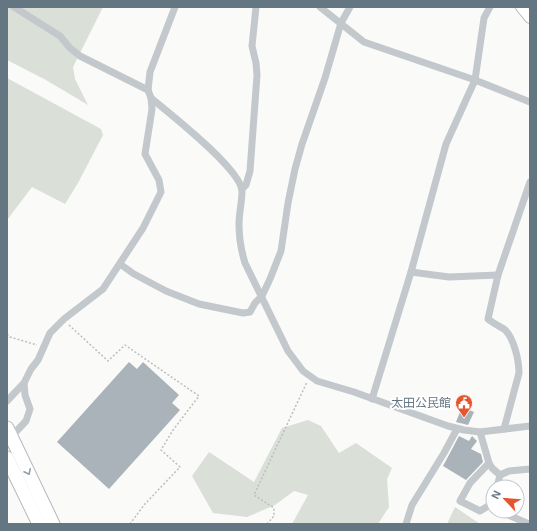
<svg xmlns="http://www.w3.org/2000/svg" width="537" height="531" viewBox="0 0 537 531" font-family="Helvetica,'Noto Sans JP',sans-serif">
<rect width="100%" height="100%" fill="#fafaf8"/>
<g fill="#dadfd7">
<path d="M7,7H103L73,67L75,79L88,105L46,80L7,60Z"/>
<path d="M7,78L101,129L103,135L78,183L65,204L32,187L7,220Z"/>
<path d="M308,420L321,426L339,453L356,443L392,468L387,479L389,507L378,524H292L308,495L294,491L275,505L247,517L213,513L192,476L209,452L254,482L282,428Z"/>
<path d="M455,507L480,524H447Z"/>
</g>
<g fill="#aab3b9">
<path d="M129,362L137,369L143,362L179,395L172,403L180,410L109,489L57,442Z"/>
<path d="M462,407L474,412L468,425L456,422Z"/>
<path d="M459,436L469,441L472,436L477,441L471,449L481,454L483,462L466,480L443,466Z"/>
</g>
<g fill="none" stroke-linecap="round" stroke-linejoin="round">
<g stroke="#b3babf" stroke-width="12">
<path id="secondary" d="M521,7L530,18"/>
</g>
<g stroke="#b4b9bd" stroke-width="15">
<g id="highway">
<path d="M7,428L53,524"/>
<path d="M7,458L39,524"/>
</g>
</g>
<g stroke="#bbbfc2" stroke-width="1.5" stroke-dasharray="2 2" stroke-linecap="butt">
<path d="M69,325L108,361L125,345L199,396L173,430L161,450L180,467L144,505L130,524"/>
<path d="M7,334L10,337L37,345"/>
<path d="M267,524L274,516V508L254,495L307,382"/>
</g>
<g stroke="#c3c8cc" stroke-width="7">
<path d="M14,7L60,36L70,48L80,56L148,90"/>
<path d="M175,7L150,72L148,90L151,98C169,113 241,169 242,191C242,202 239,213 239,224C239,238 241,250 245,263L288,351L303,371L317,381L354,392L448,426L464,430L480,432L530,426"/>
<path d="M320,7L364,42L475,80L530,102"/>
<path d="M242,189L246,185L250,171L257,75L256,63L252,46L256,7"/>
<path d="M120,264L134,274L166,291L199,304L243,313L250,312L255,303L262,296L270,279L281,251L288,203L295,169L302,144L325,78L341,23L350,7"/>
<path d="M411,272L449,277L498,275"/>
<path d="M372,399L411,272L446,144L475,80L484,18L490,7"/>
<path d="M7,401L24,383"/>
<path d="M504,429L519,373C519,361 514,337 504,329C499,326 493,323 488,319L498,275L530,182"/>
<path d="M480,432L489,463L470,483L460,501L480,511L493,503"/>
<path d="M9,438L11,437L26,421L30,409L25,395L24,383L31,369L38,360L50,333L64,319L103,289L143,228L161,192L159,180L145,154L152,109L151,98"/>
<path d="M489,463L492,468L500,475L509,471L530,469"/>
<path d="M497,487L500,475"/>
<path d="M499,511L529,524"/>
<path d="M406,524L412,505L444,453L457,429"/>
</g>
<use href="#secondary" stroke="#fff" stroke-width="10"/>
<use href="#highway" stroke="#fff" stroke-width="13"/>
</g>
<defs><path id="oneway-chevron" d="M-2-3.5L2.5 0L-2 3.5" fill="none" stroke-width="1.6" stroke-linecap="round" stroke-linejoin="round"/></defs>
<use stroke="#939fa8" href="#oneway-chevron" transform="translate(28 472) rotate(64)"/>
<defs>
<g id="civic-pin" transform="scale(0.9)"><path d="M0 17L-7.5 6A9.5 9.5 0 1 1 7.5 6Z" fill="#e4572e" stroke="#fff"/><path d="M-.6-6.5H3V-4.5H.6V-3L4-1V1h2V6H-6V1h2V-1L-.6-3ZM-1.2 2.5V6h2.4V2.5Z" fill="#fff"/></g>
</defs>
<g fill-rule="evenodd">
<use href="#civic-pin" x="464" y="403"/>
</g>
<g text-anchor="middle" stroke-width="4" stroke-linejoin="round" paint-order="stroke">
<g font-size="12" fill="#657683" stroke="#fff" text-anchor="end">
<text x="451" y="407">太田公民館</text>
</g>
</g>
<rect width="537" height="531" fill="none" stroke="#657683" stroke-width="16"/>
<g transform="translate(505 499) rotate(296)"><circle r="19" fill="#ffffff" stroke="#c1c8cd"/>
<path d="M0-3L7 15L0 10L-7 15Z" fill="#e4572e"/>
<text y="-6" font-size="11" font-weight="bold" text-anchor="middle" fill="#657683">N</text>
</g>
</svg>
